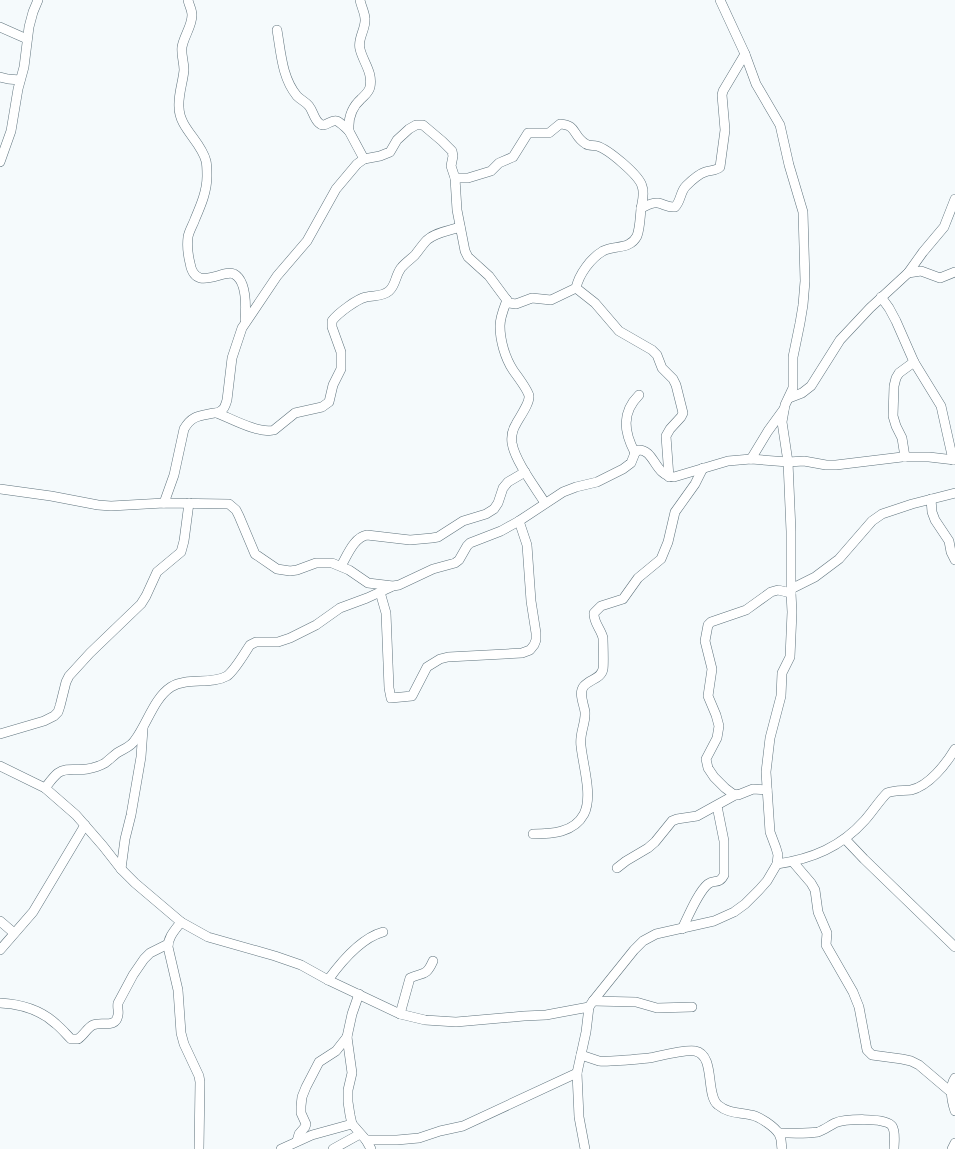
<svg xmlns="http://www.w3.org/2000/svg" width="955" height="1149" viewBox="0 0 955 1149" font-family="Barlow,sans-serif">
<rect width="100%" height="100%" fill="#f5fafc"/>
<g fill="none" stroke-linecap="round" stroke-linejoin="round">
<g stroke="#5f737d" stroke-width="10">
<g id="minor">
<path d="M188,0C189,5 192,10 192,15C192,26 184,36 182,47C181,55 184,62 184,70C183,82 178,95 179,107C179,128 201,141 206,161C207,165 207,171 207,176C207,191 201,205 195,219C193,225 189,231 188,237C187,245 188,255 190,263C195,293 222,269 234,274C247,281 246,307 245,320"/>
<path d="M360,0C361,6 365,13 365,19C366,29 357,39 360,49C363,62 373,72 370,87C369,92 365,95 361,99C352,107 348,118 349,131L364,159"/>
<path d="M0,27L27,39"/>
<path d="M277,30C281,53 282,78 297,96C301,100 306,102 309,106C313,111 314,119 319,123C325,129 330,119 337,121C341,123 346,128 349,131"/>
<path d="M0,77L8,79L20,80"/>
<path d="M0,162L11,131L18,89L24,67L29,27L33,12L38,0"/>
<path d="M455,178H468L491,171L499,163L513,157L528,133H549L560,124C578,125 572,136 586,144C589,146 593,145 597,146C608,149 639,175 642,186C645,194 642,202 641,209C640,218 640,228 637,236C630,250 614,245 603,251C591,258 579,274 576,288"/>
<path d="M641,208C646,206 652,202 658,203C664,204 668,208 675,207C681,201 680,192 686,186C691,181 699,174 705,172C711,170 716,171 720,167L725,130L722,95L723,91L745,54"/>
<path d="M908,273L921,271L940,278L955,272"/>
<path d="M881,297L889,308L896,321L914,362L941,406L953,460"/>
<path d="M507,300C504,308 500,317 500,326C500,340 505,358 513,370C517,376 528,390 529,396C530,403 519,418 516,424C513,429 511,436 512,443C515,461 535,487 545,503"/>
<path d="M789,398L802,393L811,386L840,340L870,308L908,273L923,252L944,227L955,199"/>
<path d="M217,413C232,419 259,434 274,430L295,413L322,407L329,402L333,385L341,369V352L332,327V321C338,313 357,299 366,297C374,295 382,297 389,291C396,285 395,276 401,268C405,263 411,259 415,255C419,250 423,244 427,240C436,232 449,231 460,227"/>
<path d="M635,453C624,432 621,413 639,395"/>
<path d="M905,457L902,438L896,426L893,416L894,386L896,378L899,373L914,362"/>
<path d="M751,459L768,431L784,409"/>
<path d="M0,489L51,496L98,505L111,506L164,503L229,504L236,510L239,516L255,554L277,569L290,571L297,570L316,563H332L349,570L368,583L393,586L399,585L433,569L455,563L459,560L467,546L470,543L501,531L519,521L563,492L576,487L597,482L623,469L631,463L635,453L638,450C655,449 654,476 674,477L728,461L751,459L788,462L804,461L826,465H836L902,457H929L955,460"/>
<path d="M931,499L932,512L935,520L949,541L951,552L955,560"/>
<path d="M164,503L174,475L184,429C192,415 200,416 214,413C216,413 220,412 222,410C225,408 226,403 227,400L232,358L242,328L277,276L307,241L336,189L357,164L364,159L380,156L390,152L397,140L409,129L416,125H423L442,141L452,151L453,156L451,166L455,178L457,210L465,251L468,257L489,276L509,303L516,304L532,298L551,300L576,288L595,303L619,331L652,350L657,355L662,368L673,379L676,385L683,413L681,417L670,429L666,436L669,477"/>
<path d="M341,566C347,556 354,537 367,535L410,540L432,538L438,537L463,521L486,514L494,509L498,503L503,488L508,482L525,472"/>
<path d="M791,589L815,577L839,559L872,521L882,514L912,504L955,493"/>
<path d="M380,592L386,613L389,688L391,698L412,696L427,667L440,659L448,657L522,653L530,650L534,645L536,640V633L531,601L527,545L519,521"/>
<path d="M0,734L44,721L54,716L58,712L60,706L66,682L69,676L90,653L141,604L146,596L157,572L181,552L184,541L189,503"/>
<path d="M0,766L45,788L76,815L103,846L121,869L135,883L181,922L208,937L275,956L301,965L328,980L400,1014L425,1020L456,1022L524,1016L546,1015L589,1007"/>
<path d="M45,788C49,783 53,777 58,773C66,767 78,771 87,769C93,768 100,766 105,763C109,760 113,756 117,753C123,749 131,747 135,740C147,724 154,698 171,687C187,677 211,685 227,676C235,670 244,654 250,645L256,642H278L290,638L316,625L340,608L367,598L391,587"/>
<path d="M767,790L753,789L738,795L733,794L725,788L714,777L708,768L706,759L717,738L719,726L716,715L708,696L712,669L705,641L708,625L711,622L746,610L771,592L778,590L791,593"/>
<path d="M533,834C551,834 574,833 584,814C593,796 583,766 581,746C579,734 586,723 585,712C584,704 578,693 584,686C590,679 601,679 603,669C604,665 603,642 603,638C601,629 593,622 594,613L601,606L623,599L638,578L661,559L668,542L675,512L695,484L703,468"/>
<path d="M845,839L864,859L955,947"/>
<path d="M793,862L811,883L815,890L818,912L827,933L826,945L853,992L859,1007L867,1050L872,1055L902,1059L911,1061L919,1065L952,1093"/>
<path d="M777,864C812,859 841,847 865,820C873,811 879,801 887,793C895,790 903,791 911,790C929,786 946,764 955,749"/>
<path d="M617,868L626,861L648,848L655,842L672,821L677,819L697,816L735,795"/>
<path d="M121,869L125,839L131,815L141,757L143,729"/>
<path d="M0,921L14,933"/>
<path d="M181,922C175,930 168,937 168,947L178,990L181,1033L184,1044L199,1076L200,1082L199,1149"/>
<path d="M682,929C688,917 698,892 708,884C714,879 719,885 724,875V841L717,806"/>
<path d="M0,950L33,912L85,825"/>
<path d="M328,980C341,962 361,938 383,932"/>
<path d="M359,994L352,1014L347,1037L352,1073L348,1090V1102L350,1115L352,1124L366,1140L371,1149"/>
<path d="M593,1001L636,1002L657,1008L692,1007"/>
<path d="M0,1003C20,1004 41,1010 56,1024C62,1029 66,1034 71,1039H78C84,1035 87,1028 93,1025C101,1021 116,1029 118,1015C119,1011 117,1008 118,1003L133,975L144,959L150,953L168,944"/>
<path d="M400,1014L410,978C423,972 426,977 433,961"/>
<path d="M581,1055C587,1057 593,1059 599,1061C610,1062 638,1059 649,1058C660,1056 685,1049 695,1051C716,1055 705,1095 718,1105C729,1114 739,1112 751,1115C759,1116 775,1127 779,1134C782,1139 781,1144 782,1149"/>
<path d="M955,1078C949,1087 952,1102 955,1111"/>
<path d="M779,1133C792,1133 805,1134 818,1132C824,1130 829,1126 835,1123C844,1119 886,1117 892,1126C896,1132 894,1142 894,1149"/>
<path d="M366,1140H397L419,1138L440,1131L463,1126L577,1073"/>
<path d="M297,1141L299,1134L305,1127L306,1124L301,1113V1106L302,1097L306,1087L319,1062L336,1051L347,1037"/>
<path d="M281,1149L312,1135L352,1124"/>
<path d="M333,1149L360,1134"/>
<path d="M585,1149L579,1117L577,1073L586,1032L589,1007L593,1001L634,950L643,941L656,934L714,921L734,912L745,904L759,890L767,881L777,864L778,855L776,848L770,832L766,772L770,738L781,696L782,673L790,657L792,612L791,593V531L788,462L782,422L785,405L793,388V357L800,323L803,305L805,281L803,212L789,165L780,125L756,84L745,54L720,0"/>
<path d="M952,1149L955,1143"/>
</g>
</g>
<use href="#minor" stroke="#fff" stroke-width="9"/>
</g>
</svg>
